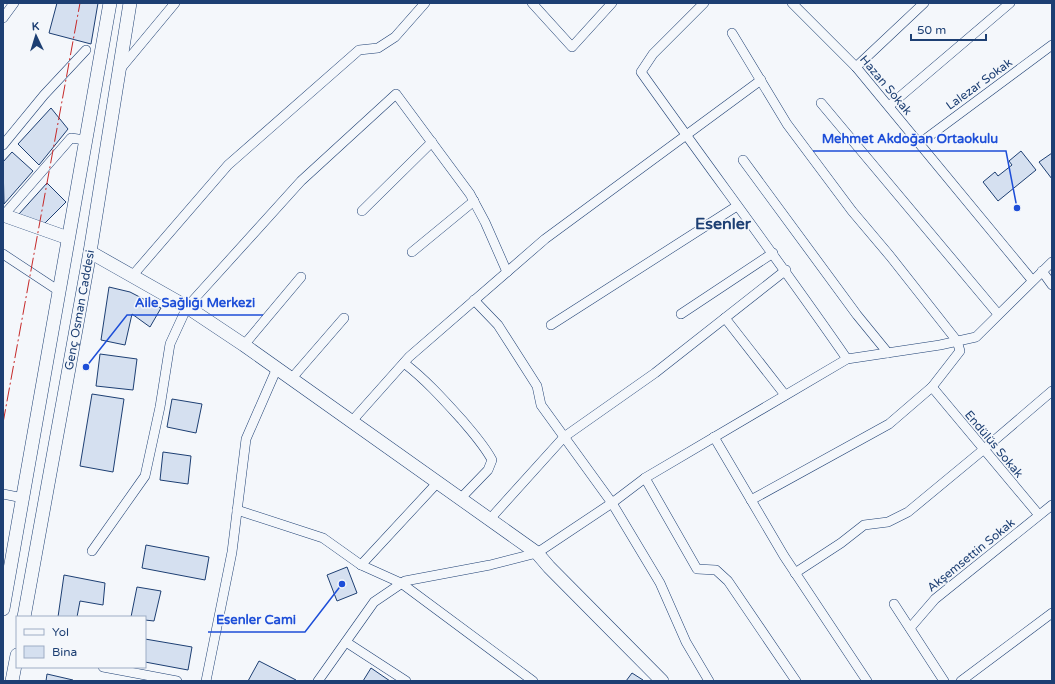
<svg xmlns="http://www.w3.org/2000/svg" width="1055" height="684" viewBox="0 0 1055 684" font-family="'Varela Round',sans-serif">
<rect width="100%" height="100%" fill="#f4f7fb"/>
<g fill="#d5e0f0" stroke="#1d3f73">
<path d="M57,3H98L91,44L49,33Z"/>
<path d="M51,108L68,129L39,165L18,144Z"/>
<path d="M1021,151L1036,170L998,201L983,182L995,172L998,176L1012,165L1009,161Z"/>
<path d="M12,152L33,171L4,204L3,162Z"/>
<path d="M1052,153V179L1039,162Z"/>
<path d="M47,183L66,202L38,230L19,214Z"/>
<path d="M109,287L130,292L161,308L150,327L132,314L125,345L101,340Z"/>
<path d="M100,354L137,359L133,390L96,386Z"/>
<path d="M92,394L124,399L113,472L80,466Z"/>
<path d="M172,399L202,404L196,433L167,427Z"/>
<path d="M163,452L191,456L188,484L160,480Z"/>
<path d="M146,545L209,557L205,580L142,568Z"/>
<path d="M347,567L357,593L337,601L327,575Z"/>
<path d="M64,575L105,583L103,605L80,601L77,617H58Z"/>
<path d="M137,587L161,591L154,621L145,620V617H131Z"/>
<path d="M145,639L192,647L188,670L145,662Z"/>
<path d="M259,661L296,680V681H248Z"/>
<path d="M371,668L390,681H363Z"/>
<path d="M632,673L643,680L642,681H626Z"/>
<path d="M47,674L73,680V681H46Z"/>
</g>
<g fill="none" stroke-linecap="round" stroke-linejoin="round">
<g stroke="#1d3f73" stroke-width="10">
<g id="street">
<path d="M532,3L572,47L612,3"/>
<path d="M704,3L653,54L641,72C709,168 780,262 847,359"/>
<path d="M792,3L856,67L1032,280"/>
<path d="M3,18L14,3"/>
<path d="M732,33L787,124L852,211L890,256L957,341L960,351L932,387L889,424L751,500"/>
<path d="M856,67L924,3"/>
<path d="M121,68L175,3"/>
<path d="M821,103L998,314"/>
<path d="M889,106L1010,3"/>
<path d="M920,143L1052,45"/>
<path d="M3,145L44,95L86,50"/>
<path d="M743,160L857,315L888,353"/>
<path d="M362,211L432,142"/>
<path d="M3,216L71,138L85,140"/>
<path d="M412,252L474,201"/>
<path d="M3,254L59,291"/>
<path d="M1042,271L1052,285"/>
<path d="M133,275L228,165L359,50L378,48L395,37L425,3"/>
<path d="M474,300L498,325L537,386L541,405L612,503L660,583L686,642L709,681"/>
<path d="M681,314L773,253"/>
<path d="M725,318L785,395"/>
<path d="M551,325L737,206"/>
<path d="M244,345L301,277"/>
<path d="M404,363C426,380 443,399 462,420C473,433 484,445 492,460L488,470L461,498"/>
<path d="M292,378L344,318"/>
<path d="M932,387L1039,515"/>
<path d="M352,421L409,357L545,239L761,80"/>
<path d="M714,437L784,556L867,681"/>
<path d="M645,478L697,569L716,570L728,581L796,681"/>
<path d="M3,494L23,498"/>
<path d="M237,510L323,538L361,565L401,583L533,681"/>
<path d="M490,519L564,437L655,373L786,270"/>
<path d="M92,551L145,476L160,407L170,344L187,307L301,181L396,94L470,194L485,222L507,272"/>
<path d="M361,565L438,482"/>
<path d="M795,573L841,543L864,525L888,522L908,512L983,450L1052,391"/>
<path d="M894,604L944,681"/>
<path d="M910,628L935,599L1052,505"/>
<path d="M346,642L406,681"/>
<path d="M103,667L177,681"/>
<path d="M206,681L232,552L246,439L277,368"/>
<path d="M318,681L374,602L405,581L490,565L537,553L612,503L645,478L847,359L940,345L976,337L1052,262"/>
<path d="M961,681L1052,613"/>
</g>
</g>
<g stroke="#1d3f73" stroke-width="14">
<g id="secondary">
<path d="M3,215L68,238"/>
<path d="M90,252L187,307L244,345L537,553L549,567L662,681"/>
<path d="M3,609L110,3"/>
<path id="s1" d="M24,617L90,252L130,3"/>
<path d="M12,681L17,655"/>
</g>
</g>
<use href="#street" stroke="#f4f7fb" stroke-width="9"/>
<use href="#secondary" stroke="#f4f7fb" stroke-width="13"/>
<path stroke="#c62828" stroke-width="1" stroke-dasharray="14 3 2 3" stroke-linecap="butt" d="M3,423L80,3"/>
</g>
<g text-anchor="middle" stroke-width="3" stroke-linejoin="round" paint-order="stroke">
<g font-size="12" fill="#1d3f73" stroke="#f4f7fb">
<text transform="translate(979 84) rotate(-36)" y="4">Lalezar Sokak</text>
<text transform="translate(886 85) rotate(50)" y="4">Hazan Sokak</text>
<text dy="4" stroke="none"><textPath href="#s1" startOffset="312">Genç Osman Caddesi</textPath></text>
<text transform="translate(994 444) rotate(50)" y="4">Endülüs Sokak</text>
<text transform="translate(971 555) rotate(-39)" y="4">Akşemsettin Sokak</text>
</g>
<g font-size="16" font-weight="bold" fill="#1d3f73" stroke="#f4f7fb">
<text x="723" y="229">Esenler</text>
</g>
</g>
<path fill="none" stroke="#1d4ed8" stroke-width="1.5" d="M1017 208L1006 151H813M86 367L127 315H263M342 584L305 632H208"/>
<g fill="#1d4ed8" stroke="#f4f7fb" stroke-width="1.5">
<circle cx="1017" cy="208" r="4"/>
<circle cx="86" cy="367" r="4"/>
<circle cx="342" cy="584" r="4"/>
</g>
<g font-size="13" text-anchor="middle" font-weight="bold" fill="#1d4ed8" stroke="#f4f7fb" stroke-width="3" stroke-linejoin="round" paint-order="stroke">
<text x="910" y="143">Mehmet Akdoğan Ortaokulu</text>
<text x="195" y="307">Aile Sağlığı Merkezi</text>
<text x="256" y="624">Esenler Cami</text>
</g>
<rect width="1055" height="684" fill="none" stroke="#1d3f73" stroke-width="8"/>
<rect x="16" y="616" width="130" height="52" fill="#f4f7fb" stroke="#9eadc5"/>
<rect x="24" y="629" width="20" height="6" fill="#f4f7fb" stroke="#9eadc5"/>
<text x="52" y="636" font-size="12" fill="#1d3f73">Yol</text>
<rect x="24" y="646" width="20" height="12" fill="#d5e0f0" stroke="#9eadc5"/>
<text x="52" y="656" font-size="12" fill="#1d3f73">Bina</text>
<g transform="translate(36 36) rotate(356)" stroke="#f4f7fb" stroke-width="3" paint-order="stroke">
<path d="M0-3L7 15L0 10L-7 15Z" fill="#1d3f73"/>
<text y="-6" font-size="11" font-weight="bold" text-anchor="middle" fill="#1d3f73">K</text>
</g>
<path d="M911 34v6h75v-6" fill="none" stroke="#1d3f73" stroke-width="2"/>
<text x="917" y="34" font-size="12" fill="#1d3f73" stroke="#f4f7fb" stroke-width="3" paint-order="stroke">50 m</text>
</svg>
